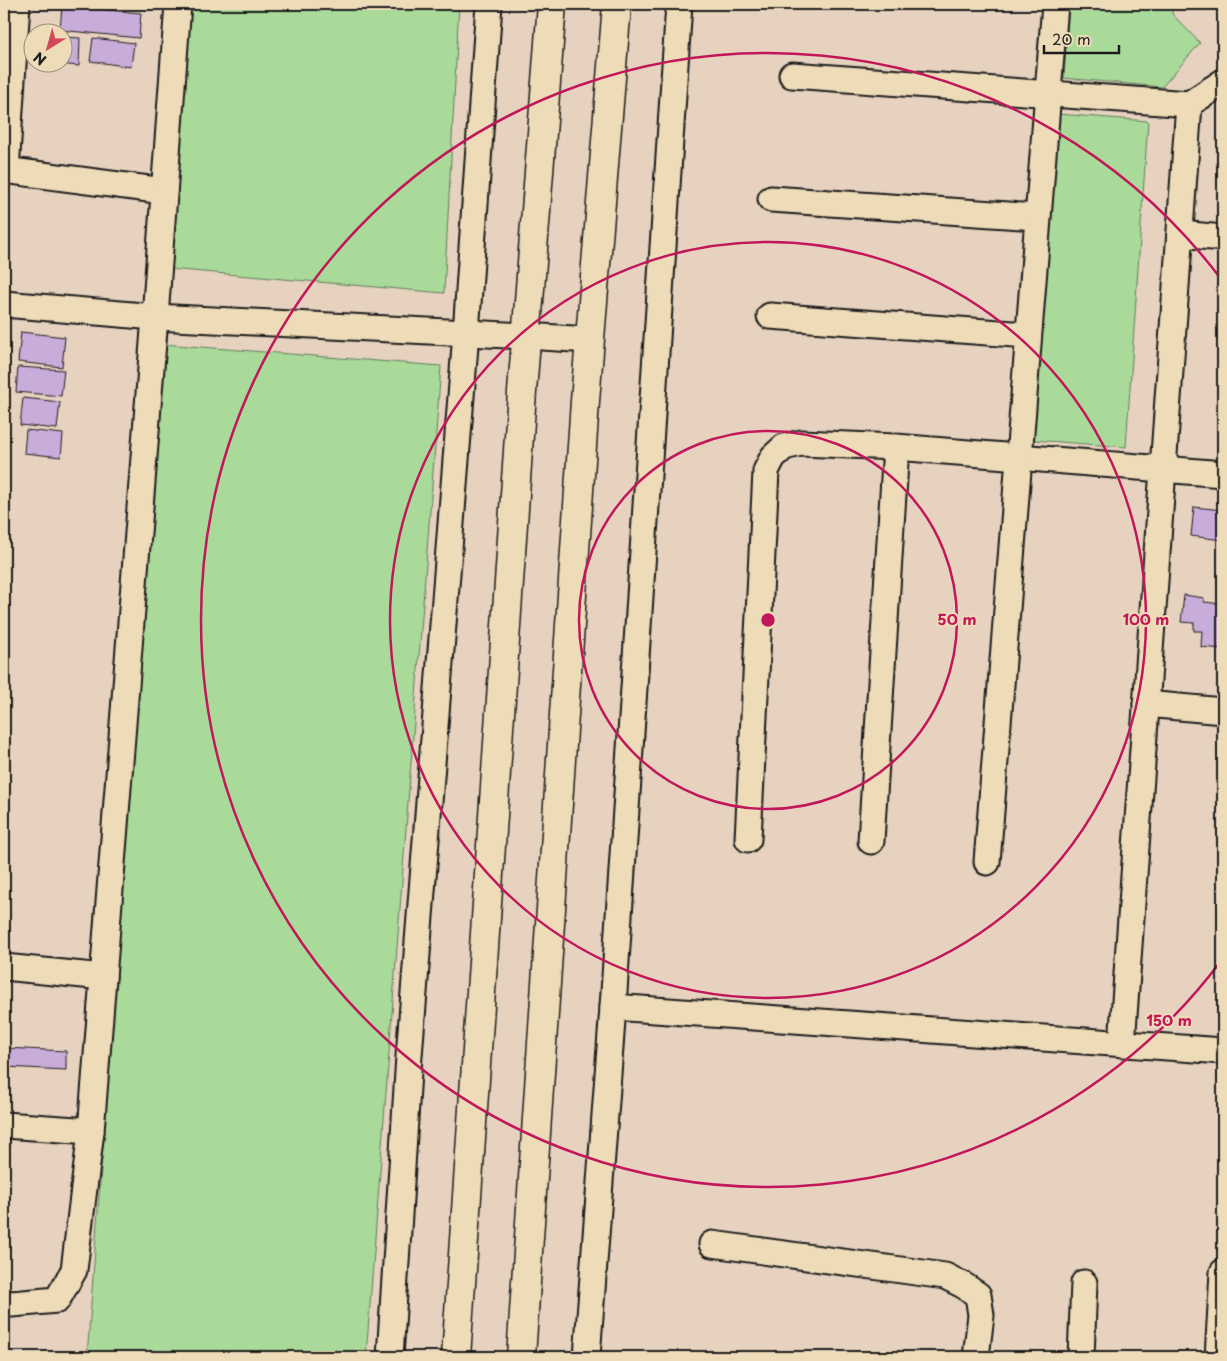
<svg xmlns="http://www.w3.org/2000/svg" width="1227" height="1361" viewBox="0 0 1227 1361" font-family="'Playpen Sans',sans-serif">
<rect width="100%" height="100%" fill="#e6d2bf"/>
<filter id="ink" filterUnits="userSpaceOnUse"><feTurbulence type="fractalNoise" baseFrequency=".02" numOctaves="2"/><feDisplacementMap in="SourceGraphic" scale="10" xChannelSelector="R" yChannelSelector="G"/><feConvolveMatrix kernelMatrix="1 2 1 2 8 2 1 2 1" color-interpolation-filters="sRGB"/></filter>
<g filter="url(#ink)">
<g fill="#a9da9a" stroke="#627b5b">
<path d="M189,4H459L444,293L169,269Z"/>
<path d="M1069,4H1173L1172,14L1200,43L1162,87L1064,78Z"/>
<path d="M1057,114L1148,121L1126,447L1034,440Z"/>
<path d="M163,344L441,366L366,1357H87Z"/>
</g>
<g fill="#c8acda" stroke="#1c1c1c">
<path d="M62,6L141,13L139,38L60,30Z"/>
<path d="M62,37L80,38L79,66L59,64V62H62Z"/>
<path d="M93,38L134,43L131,67L90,61Z"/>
<path d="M21,332L65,337L62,367L18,362Z"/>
<path d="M18,367L64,370L61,396L16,392Z"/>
<path d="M23,398L60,402L57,429L20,425Z"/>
<path d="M26,430L63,434L61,457L24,453Z"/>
<path d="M1194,507L1223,510V540L1191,536Z"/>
<path d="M1184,595L1204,598V602L1223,604V649L1201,647L1202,631H1194V623L1181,622Z"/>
<path d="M5,1048L66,1051V1070L5,1067Z"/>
</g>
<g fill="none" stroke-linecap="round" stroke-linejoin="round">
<g stroke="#1c1c1c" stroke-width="29">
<g id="minor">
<path d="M792,75L1189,104"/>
<path d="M4,170L164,191"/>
<path d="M6,170L17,4"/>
<path d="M771,199L1037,217"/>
<path d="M1180,234L1223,238"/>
<path d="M4,304L155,317L526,336L590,340"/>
<path d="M770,316L1028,335"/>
<path d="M1146,704L1223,711"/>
<path d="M748,839L766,471L773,457L784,447L801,443L896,447L1223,474"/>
<path d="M871,841L896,447"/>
<path d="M987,862L1055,4"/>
<path d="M4,967L103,977"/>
<path d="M613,1007L1223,1051"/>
<path d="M1122,1044L1189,104L1223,82"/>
<path d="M4,1125L91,1131"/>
<path d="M712,1244L945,1276L963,1285L978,1295L981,1315L976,1357"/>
<path d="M4,1303L12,1304L57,1300L74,1270L91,1131L155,317L178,4"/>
<path d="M390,1357L409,1056L466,333L489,4"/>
<path d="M587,1357L613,1007L679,4"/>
<path d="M1081,1357L1084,1283"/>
<path d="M1218,1357L1223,1272"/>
</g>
</g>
<g stroke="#1c1c1c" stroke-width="31">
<g id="tertiary">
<path d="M456,1357L522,392L552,4"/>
<path d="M521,1357L585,401L617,4"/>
</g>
</g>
<use href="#minor" stroke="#eedbb8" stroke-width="25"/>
<use href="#tertiary" stroke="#eedbb8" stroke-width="28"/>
</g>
</g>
<g fill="none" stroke="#c2185b" stroke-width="2.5">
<circle cx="768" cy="620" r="189"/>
<circle cx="768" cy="620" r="378"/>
<path d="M1221 961A567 567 0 1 1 1221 279"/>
</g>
<circle cx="768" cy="620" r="8" fill="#c2185b" stroke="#eedbb8" stroke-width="2.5"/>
<g font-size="15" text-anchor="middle" font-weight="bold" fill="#c2185b" stroke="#eedbb8" stroke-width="4" stroke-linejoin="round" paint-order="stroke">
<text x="957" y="625">50 m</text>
<text x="1146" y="625">100 m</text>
<text x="1169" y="1026">150 m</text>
</g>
<rect width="1227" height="1361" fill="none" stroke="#eedbb8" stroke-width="20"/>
<rect x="10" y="10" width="1207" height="1341" fill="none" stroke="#1c1c1c" stroke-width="2" filter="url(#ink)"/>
<g transform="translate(48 48) rotate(217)"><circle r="24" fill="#eedbb8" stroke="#9a8f7a"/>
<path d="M0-4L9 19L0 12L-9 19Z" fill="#d1495b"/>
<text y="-8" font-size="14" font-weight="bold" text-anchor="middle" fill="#1c1c1c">N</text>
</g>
<path d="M1044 45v8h75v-8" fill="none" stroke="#1c1c1c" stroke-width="2.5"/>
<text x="1052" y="45" font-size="15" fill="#1c1c1c" stroke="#eedbb8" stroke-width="4" paint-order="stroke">20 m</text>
</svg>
